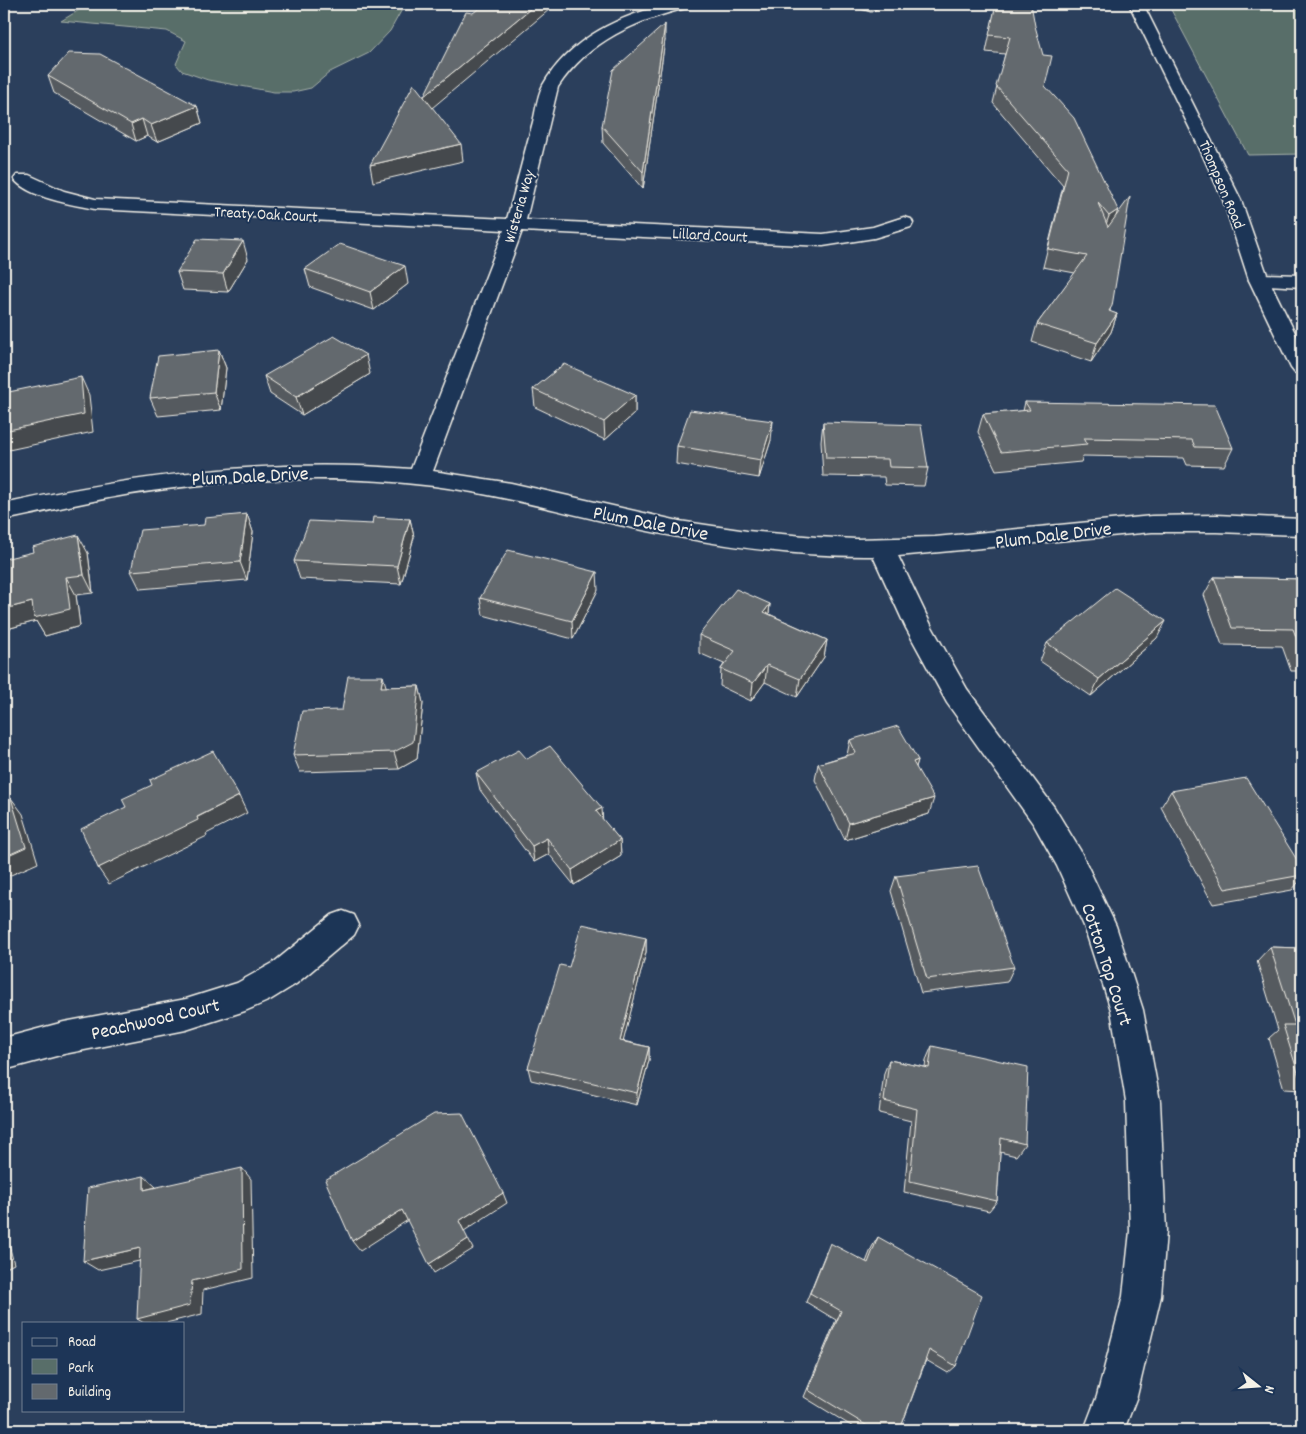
<svg xmlns="http://www.w3.org/2000/svg" width="1306" height="1434" viewBox="0 0 1306 1434" font-family="Dekko,sans-serif">
<rect width="100%" height="100%" fill="#2b3f5c"/>
<filter id="ink" filterUnits="userSpaceOnUse"><feTurbulence type="fractalNoise" baseFrequency=".02" numOctaves="2"/><feDisplacementMap in="SourceGraphic" scale="10" xChannelSelector="R" yChannelSelector="G"/><feConvolveMatrix kernelMatrix="1 2 1 2 8 2 1 2 1" color-interpolation-filters="sRGB"/></filter>
<g filter="url(#ink)">
<g fill="#586e69" stroke="#a6b0a8">
<path d="M89,4H405L390,31L369,53L330,72L311,88L293,92H274L208,80L182,71L176,64L186,41L167,31L61,21Z"/>
<path d="M1168,4H1302V154L1248,155Z"/>
</g>
<g fill="none" stroke-linecap="round" stroke-linejoin="round">
<g stroke="#f4f1e8" stroke-width="3">
<g id="minor">
<path d="M668,4H692L690,7C637,20 589,40 558,87L526,220L823,234L873,227L904,217L911,219L913,223L911,227L874,238L823,246L522,231L433,471L511,483L679,521L747,531L816,537L856,539L935,537L1152,516L1216,515L1302,519V535L1216,532H1152L898,556L932,627L967,689L1054,807L1080,850L1116,926L1143,1010L1160,1101L1166,1231L1161,1296L1137,1396L1124,1430H1084L1097,1396L1123,1296L1130,1231L1126,1101L1111,1010L1084,926L1057,866L1034,825L947,703L906,628L873,556C787,557 700,543 615,524C554,510 495,494 434,486C332,473 226,479 125,495C84,502 44,512 4,520V504C139,474 273,458 411,469L504,230L95,209C74,205 27,197 14,179L17,175H29L64,191L95,199L507,219C516,187 524,154 533,122C536,111 537,96 543,85C569,39 619,16 668,4Z"/>
<path d="M855,4H876L878,7L871,11L857,7Z"/>
<path d="M1259,274L1302,275V287L1252,284L1249,280L1252,276Z"/>
<path d="M343,911L354,915L359,925L354,935L296,984L270,1000L245,1011L186,1030L64,1054L4,1070V1038L64,1022L186,999L237,983L273,963L332,915Z"/>
</g>
</g>
<g stroke="#f4f1e8" stroke-width="3">
<path id="tertiary" d="M1129,4H1143L1241,200L1269,280L1302,347V374L1295,373L1291,368L1249,280L1223,200L1198,145Z"/>
</g>
<use href="#minor" fill="#1d3557" fill-rule="evenodd"/>
<use href="#tertiary" fill="#1d3557" fill-rule="evenodd"/>
</g>
<g fill="#555a5f" stroke="#f4f1e8">
<path d="M996,4L1045,86L1116,216L1110,312L1117,314L1111,332L1091,362L1032,342L1037,324L1075,273L1043,267L1063,186L993,103L1005,54L986,52Z"/>
<path d="M665,40L643,189L603,143L602,126Z"/>
<path d="M48,76L197,106L202,123L157,142L147,136L136,141L54,93Z"/>
<path d="M248,259L228,292L183,290L177,272Z"/>
<path d="M305,269L408,284L374,310L310,287Z"/>
<path d="M219,350L226,368L221,410L158,416L150,398Z"/>
<path d="M370,374L302,415L270,394L264,376Z"/>
<path d="M533,389L635,395V413L605,440L535,407Z"/>
<path d="M1025,402L1233,448L1224,466L1187,465L1184,458L1083,456L1081,462L996,470L978,432L983,414L1023,411Z"/>
<path d="M823,422L928,468L924,486L885,485L884,477L823,476L821,441Z"/>
<path d="M771,440L759,478L676,464L677,446Z"/>
<path d="M247,514L253,532L247,580L140,589L131,571L204,525Z"/>
<path d="M410,519L414,537L401,584L300,579L294,561L372,524Z"/>
<path d="M88,553L93,593L76,595L80,626L45,636L36,621L7,629L4,623V559Z"/>
<path d="M1214,577L1302,579V671H1291L1282,646L1222,645L1204,595Z"/>
<path d="M598,590L573,639L483,615L480,598Z"/>
<path d="M770,604L769,614L827,640L824,657L797,697L765,682L751,701L720,686L721,669L724,664L699,653V635Z"/>
<path d="M1157,638L1091,696L1040,661L1047,643Z"/>
<path d="M419,686L423,703L417,759L399,769L300,772L293,755L342,710L386,687Z"/>
<path d="M850,740L918,760L916,767L929,814L845,840L815,780L818,764L847,755Z"/>
<path d="M527,759L602,819L620,840L621,856L574,885L549,854L534,862L480,790L476,773Z"/>
<path d="M1171,791L1302,868V878L1292,890L1213,904L1161,807Z"/>
<path d="M896,876L1014,967L1007,982L921,993L891,891Z"/>
<path d="M646,938V952L623,1041L649,1047V1060L637,1105L531,1080L528,1068L569,967Z"/>
<path d="M1270,947L1302,948V1090L1284,1089L1269,1038L1278,1030L1257,961Z"/>
<path d="M932,1046L1025,1144L1016,1156L1000,1152L997,1201L989,1211L904,1192L911,1121L879,1113L884,1073L889,1060L925,1067L926,1060Z"/>
<path d="M878,1237L956,1366L948,1373L926,1360L900,1430H858L804,1397L836,1320L806,1302L826,1252L866,1262L872,1247Z"/>
</g>
<g fill="#454a4d" stroke="#f4f1e8">
<path d="M536,4H556L426,113L424,96Z"/>
<path d="M665,24V40L643,189V172Z"/>
<path d="M197,106L202,123L157,142L151,125Z"/>
<path d="M142,119L147,136L136,141L131,124Z"/>
<path d="M461,144L463,161L373,182L370,165Z"/>
<path d="M1118,210L1112,228L1103,233L1109,216Z"/>
<path d="M243,241L248,259L228,292L223,274Z"/>
<path d="M405,266L408,284L374,310L370,292Z"/>
<path d="M1117,314L1111,332L1091,362L1097,343Z"/>
<path d="M219,350L226,368L221,410L214,392Z"/>
<path d="M366,355L370,374L302,415L296,397Z"/>
<path d="M81,377L89,395L93,432L4,451V431Z"/>
<path d="M635,395V413L605,440L604,422Z"/>
<path d="M773,421L771,440L759,478L761,460Z"/>
<path d="M247,514L253,532L247,580L240,562Z"/>
<path d="M410,519L414,537L401,584L397,566Z"/>
<path d="M78,535L88,553L93,593L84,575Z"/>
<path d="M597,572L598,590L573,639L572,621Z"/>
<path d="M66,577L76,595L80,626L45,636L36,621L7,629L4,623V609L32,602Z"/>
<path d="M770,604L768,621L764,612Z"/>
<path d="M1166,621L1157,638L1091,696L1099,679Z"/>
<path d="M827,640L824,657L797,697L800,679Z"/>
<path d="M767,665L765,682L751,701L753,683Z"/>
<path d="M383,676L388,693L381,687Z"/>
<path d="M419,686L423,703L417,759L399,769L394,752Z"/>
<path d="M918,760L913,777V762Z"/>
<path d="M239,796L247,813L206,834L207,836L109,884L98,868Z"/>
<path d="M11,798L23,814L38,863L4,878V857Z"/>
<path d="M934,798L929,814L845,840L849,823Z"/>
<path d="M602,808L603,825L596,811Z"/>
<path d="M547,838L549,854L534,862L532,846Z"/>
<path d="M620,840L621,856L574,885L572,870Z"/>
<path d="M646,938V952L620,1054V1041Z"/>
<path d="M649,1047V1060L637,1105V1093Z"/>
<path d="M242,1168L251,1179L253,1278L203,1290L202,1314L166,1323H144L137,1319Z"/>
<path d="M144,1176L156,1187L144,1190Z"/>
<path d="M503,1193L507,1203L464,1231L459,1221Z"/>
<path d="M402,1210L408,1220L360,1251L352,1241Z"/>
<path d="M4,1225L14,1264L4,1269Z"/>
<path d="M468,1239L473,1249L434,1273L429,1264Z"/>
<path d="M140,1248L153,1258L98,1270L83,1261Z"/>
</g>
<g fill="#63696e" stroke="#f4f1e8">
<path d="M485,4H536L424,96L466,12L473,13Z"/>
<path d="M996,4H1031L1035,26L1043,55L1052,56L1045,86L1074,118L1118,210L1109,216L1098,203L1108,227L1130,197L1112,306L1109,311L1117,314L1097,343L1037,324L1087,256L1048,249L1068,169L996,86L1010,37L989,35Z"/>
<path d="M665,24L643,172L602,126L613,70Z"/>
<path d="M69,53L100,54L197,106L151,125L142,119L131,124L48,76Z"/>
<path d="M414,84L461,144L370,165Z"/>
<path d="M197,239L243,241L223,274L177,272Z"/>
<path d="M340,244L405,266L370,292L305,269Z"/>
<path d="M334,336L366,355L296,397L264,376Z"/>
<path d="M219,350L214,392L150,398L158,356Z"/>
<path d="M564,364L635,395L604,422L533,389Z"/>
<path d="M81,377L84,414L4,431V393Z"/>
<path d="M1025,402L1215,405L1233,448L1195,447L1192,440L1084,438L1087,444L1001,452L983,414L1030,410Z"/>
<path d="M690,410L773,421L761,460L677,446Z"/>
<path d="M823,422L921,425L928,468L889,467L888,459L826,458Z"/>
<path d="M247,514L240,562L131,571L140,530L204,525L205,518Z"/>
<path d="M373,517L410,519L397,566L294,561L309,521L372,524Z"/>
<path d="M78,535L84,575L66,577L70,609L34,618L32,602L4,609V559L33,552L32,547Z"/>
<path d="M508,550L597,572L572,621L480,598Z"/>
<path d="M1214,577L1302,579V652L1293,629L1232,628Z"/>
<path d="M1115,588L1166,621L1099,679L1047,643Z"/>
<path d="M736,589L770,604L764,612L827,640L800,679L767,665L753,683L721,669L735,651L699,635Z"/>
<path d="M348,676H383L381,687L419,686L413,742L394,752L293,755L302,711L342,710Z"/>
<path d="M898,726L918,760L913,762L934,798L849,823L818,764L856,753L850,740Z"/>
<path d="M550,746L602,808L596,811L620,840L572,870L547,838L532,846L476,773L519,750L527,759Z"/>
<path d="M213,751L239,796L197,817L198,820L98,868L81,829L126,807L122,799L152,785L150,780Z"/>
<path d="M1246,778L1302,868V875L1225,889L1171,791Z"/>
<path d="M11,798L26,847L4,857V801Z"/>
<path d="M978,866L1014,967L927,979L896,876Z"/>
<path d="M582,924L646,938L620,1041L649,1047L637,1093L528,1068L560,965L569,967Z"/>
<path d="M1270,947L1302,948V1076H1299L1283,1025H1295Z"/>
<path d="M932,1046L1028,1067L1025,1144L1001,1138L997,1201L910,1181L917,1109L884,1101L889,1060L929,1068Z"/>
<path d="M462,1113L503,1193L459,1221L468,1239L429,1264L402,1210L352,1241L325,1180L434,1114Z"/>
<path d="M242,1168L243,1269L192,1281L190,1305L137,1319L140,1248L83,1261L88,1188L144,1176V1190Z"/>
<path d="M878,1237L982,1295L956,1366L929,1350L900,1430H874L808,1390L841,1311L810,1293L830,1243L868,1263Z"/>
</g>
</g>
<g text-anchor="middle" stroke-width="4" stroke-linejoin="round" paint-order="stroke">
<g font-size="16" fill="#f4f1e8" stroke="#1d3557">
<text transform="translate(1223 184) rotate(67)" y="6">Thompson Road</text>
<text transform="translate(518 206) rotate(-74)" y="6">Wisteria Way</text>
<text transform="translate(266 213) rotate(3)" y="6">Treaty Oak Court</text>
<text transform="translate(710 234) rotate(3)" y="6">Lillard Court</text>
</g>
<g font-size="20" fill="#f4f1e8" stroke="#1d3557">
<text transform="translate(250 475) rotate(-3)" y="7">Plum Dale Drive</text>
<text transform="translate(651 522) rotate(11)" y="7">Plum Dale Drive</text>
<text transform="translate(1053 534) rotate(-7)" y="7">Plum Dale Drive</text>
<text transform="translate(1108 964) rotate(72)" y="7">Cotton Top Court</text>
<text transform="translate(155 1018) rotate(-13)" y="7">Peachwood Court</text>
</g>
</g>
<rect width="1306" height="1434" fill="none" stroke="#1d3557" stroke-width="20"/>
<rect x="10" y="10" width="1286" height="1414" fill="none" stroke="#f4f1e8" stroke-width="2" filter="url(#ink)"/>
<rect x="22" y="1322" width="162" height="90" fill="#1d3557" stroke="#738091"/>
<rect x="32" y="1338" width="25" height="8" fill="#1d3557" stroke="#738091"/>
<text x="68" y="1346" font-size="15" fill="#f4f1e8">Road</text>
<rect x="32" y="1359" width="25" height="15" fill="#586e69" stroke="#738091"/>
<text x="68" y="1372" font-size="15" fill="#f4f1e8">Park</text>
<rect x="32" y="1384" width="25" height="15" fill="#63696e" stroke="#738091"/>
<text x="68" y="1396" font-size="15" fill="#f4f1e8">Building</text>
<g transform="translate(1258 1386) rotate(107)" stroke="#1d3557" stroke-width="4" paint-order="stroke">
<path d="M0-4L9 19L0 12L-9 19Z" fill="#f4f1e8"/>
<text y="-8" font-size="14" font-weight="bold" text-anchor="middle" fill="#f4f1e8">N</text>
</g>
</svg>
